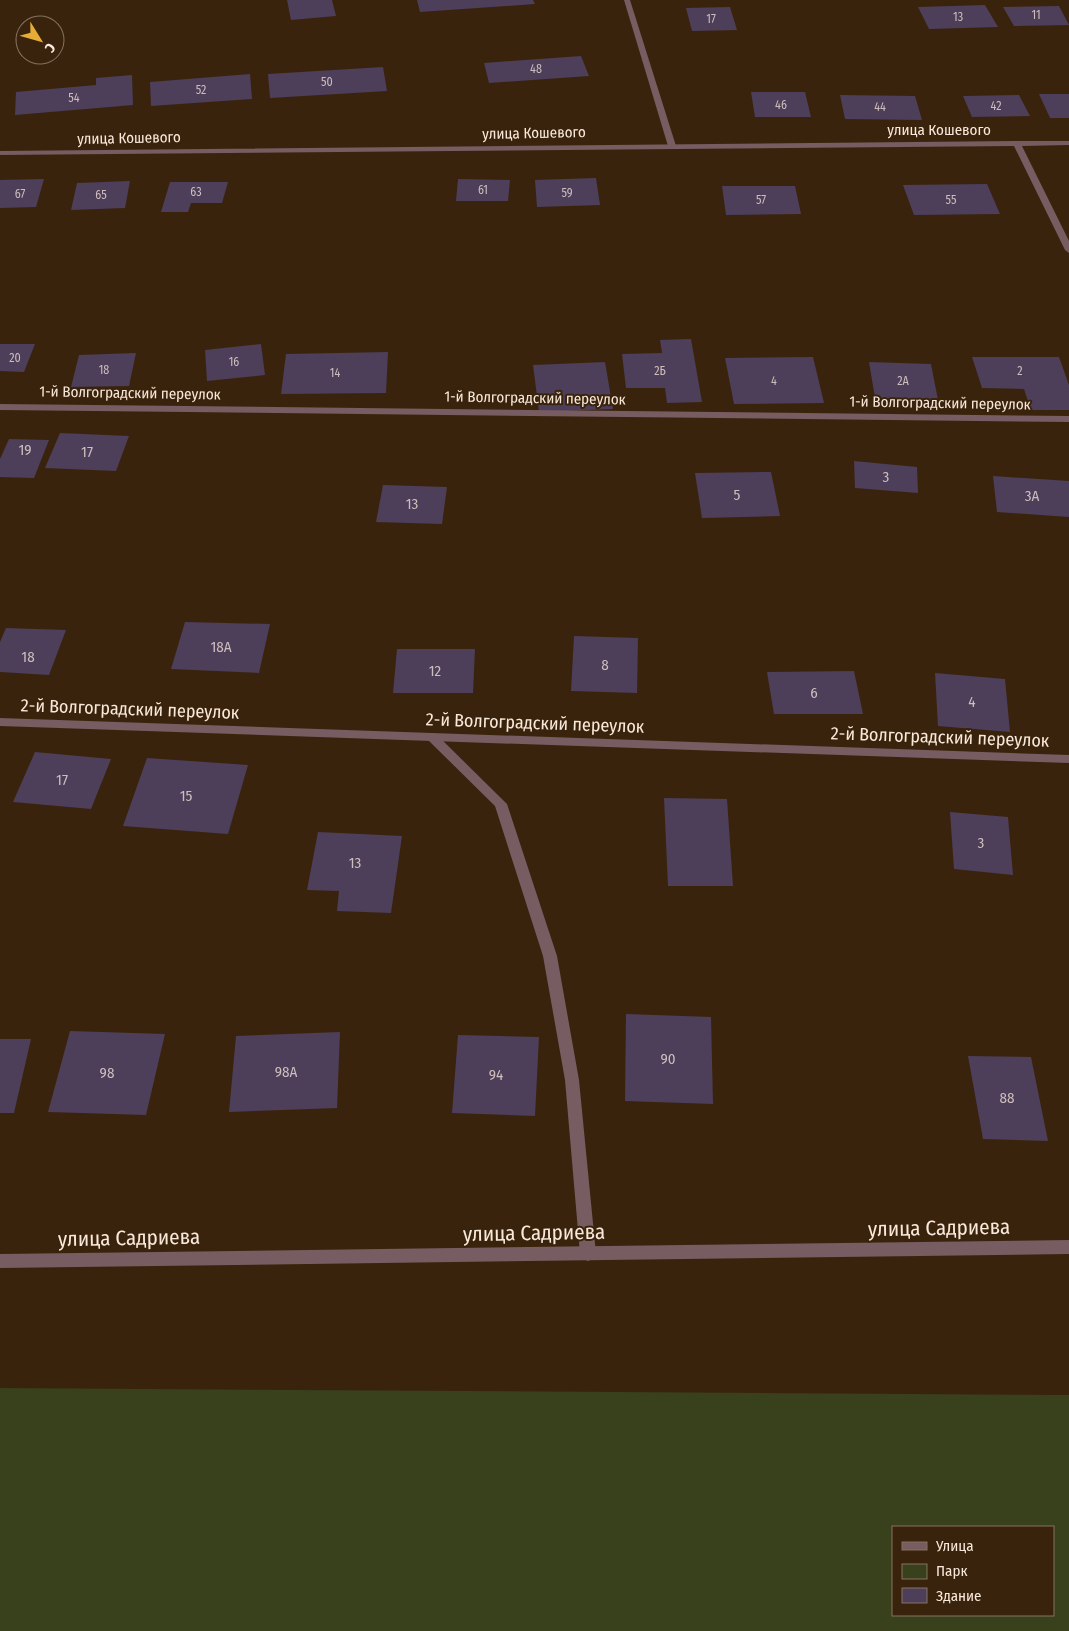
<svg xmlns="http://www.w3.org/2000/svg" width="1069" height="1631" viewBox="0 0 1069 1631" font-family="'Fira Sans Condensed',sans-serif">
<rect width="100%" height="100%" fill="#3a230c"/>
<path fill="#38401c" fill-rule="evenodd" d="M0,1388L1069,1395V1631H0ZM893,1527H1053V1615H893Z"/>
<g fill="#4d3e5a">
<path d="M287,0H332L336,16L291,20Z"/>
<path d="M417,0H533L535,4L420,12Z"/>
<path d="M985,5L998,27L929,29L918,7Z"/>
<path d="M1059,6L1069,25L1014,26L1003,7Z"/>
<path d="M730,7L737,30L692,31L686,8Z"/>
<path d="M581,56L589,76L489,83L484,63Z"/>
<path d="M383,67L387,91L270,98L268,74Z"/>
<path d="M250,74L252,99L151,106L150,82Z"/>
<path d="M132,75L133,105L15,115L16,92L96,85V78Z"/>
<path d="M751,92H805L811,117H755Z"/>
<path d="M1039,94H1069V118H1050Z"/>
<path d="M840,95L915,96L922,120L845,119Z"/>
<path d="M1019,95L1030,116L972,117L963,96Z"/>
<path d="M596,178L600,205L537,207L535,180Z"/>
<path d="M44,179L36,207L0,208V180Z"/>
<path d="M458,179L510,180L508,201H456Z"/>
<path d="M130,181L125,208L71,210L77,183Z"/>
<path d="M170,182H228L222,203H191L188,212H161Z"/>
<path d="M987,184L1000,214L914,215L903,185Z"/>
<path d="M722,186H795L801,214L726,215Z"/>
<path d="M691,339L702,402L667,403L665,388H626L622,354L662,353L660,340Z"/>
<path d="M0,344H35L24,372L0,371Z"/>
<path d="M261,344L265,375L207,381L205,350Z"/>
<path d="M388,352L386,393L281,394L286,354Z"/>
<path d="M136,353L129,386L71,387L79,355Z"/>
<path d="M813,357L824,403L734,404L725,358Z"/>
<path d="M972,357H1059L1069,385V410H1031L1024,389L982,388Z"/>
<path d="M605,362L613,409L539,412L533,365Z"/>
<path d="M869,362L931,364L938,400L875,398Z"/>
<path d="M60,433L129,436L116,471L45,468Z"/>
<path d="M9,439L49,440L34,478L0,477V459Z"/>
<path d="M854,461L917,467L918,493L855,488Z"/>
<path d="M771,472L780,516L702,518L695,473Z"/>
<path d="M993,476L1069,481V517L997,512Z"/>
<path d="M383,485L447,487L442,524L376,522Z"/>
<path d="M185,622L270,624L259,673L171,669Z"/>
<path d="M6,628L66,630L49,675L0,672V642Z"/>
<path d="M574,636L638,638L637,693L571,691Z"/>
<path d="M397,649H475L473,693H393Z"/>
<path d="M854,671L863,714H774L767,672Z"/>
<path d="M935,673L1005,679L1010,732L938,726Z"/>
<path d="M35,752L111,759L91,809L13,802Z"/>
<path d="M147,758L248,765L228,834L123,826Z"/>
<path d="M664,798L727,799L733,886H668Z"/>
<path d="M950,812L1008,817L1013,875L954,869Z"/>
<path d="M318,832L402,836L391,913L337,911L339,891L307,890Z"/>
<path d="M626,1014L711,1017L713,1104L625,1101Z"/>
<path d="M70,1031L165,1034L146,1115L48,1112Z"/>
<path d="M340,1032L337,1108L229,1112L236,1036Z"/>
<path d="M458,1035L539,1037L535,1116L452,1113Z"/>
<path d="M0,1039H31L14,1113H0Z"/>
<path d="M968,1056L1031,1057L1048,1141L983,1139Z"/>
</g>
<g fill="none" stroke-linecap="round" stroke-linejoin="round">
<g fill="#775c61" fill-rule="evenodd">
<path d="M624,0H630L676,146L675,148L668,146Z"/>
<path d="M432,733L436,734L507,804L557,956L579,1080L596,1254L593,1259L588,1261L583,1259L580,1254L565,1080L543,956L495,806L428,740L426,737L428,734Z"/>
</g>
<g fill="#775c61" fill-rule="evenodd">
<path d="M1015,141H1069V145L1022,146L1069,241V253L1065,250L1014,146L0,155V151Z"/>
<path d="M0,404L1069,416V422L0,410Z"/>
<path d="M0,718L1069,755V763L0,726Z"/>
<path d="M1069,1240V1254L0,1268V1254Z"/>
</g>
</g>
<g text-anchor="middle" stroke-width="4" stroke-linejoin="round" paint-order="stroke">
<g font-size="12" fill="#cebebb">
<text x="1036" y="19">11</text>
<text x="958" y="21">13</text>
<text x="711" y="23">17</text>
<text x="536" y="73">48</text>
<text x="327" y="86">50</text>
<text x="201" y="94">52</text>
<text x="74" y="102">54</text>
<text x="781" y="109">46</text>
<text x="996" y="110">42</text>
<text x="880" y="111">44</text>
<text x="483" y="194">61</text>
<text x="196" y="196">63</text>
<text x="567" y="197">59</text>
<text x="20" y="198">67</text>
<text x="101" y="199">65</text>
<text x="761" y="204">57</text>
<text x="951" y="204">55</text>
<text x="15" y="362">20</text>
<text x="234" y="366">16</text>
<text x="104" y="374">18</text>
<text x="660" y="375">2Б</text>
<text x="1020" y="375">2</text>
<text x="335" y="377">14</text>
<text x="774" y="385">4</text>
<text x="903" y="385">2А</text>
</g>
<g font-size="15" fill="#f9e9db" stroke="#3a230c">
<text x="939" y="135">улица Кошевого</text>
<text transform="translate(534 133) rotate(-1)" y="5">улица Кошевого</text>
<text transform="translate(129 138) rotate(-1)" y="5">улица Кошевого</text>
<text transform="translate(130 393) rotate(1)" y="5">1-й Волгоградский переулок</text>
<text transform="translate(535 398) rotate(1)" y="5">1-й Волгоградский переулок</text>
<text transform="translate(940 403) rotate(1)" y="5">1-й Волгоградский переулок</text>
</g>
<g font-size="15" fill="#cebebb">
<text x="25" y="455">19</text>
<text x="87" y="457">17</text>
<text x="886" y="482">3</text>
<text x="737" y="500">5</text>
<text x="1032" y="501">3А</text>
<text x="412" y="509">13</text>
<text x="221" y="652">18А</text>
<text x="28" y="662">18</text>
<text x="605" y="670">8</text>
<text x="435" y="676">12</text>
<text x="814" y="698">6</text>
<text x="972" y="707">4</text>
<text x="62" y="785">17</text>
<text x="186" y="801">15</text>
<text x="981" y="848">3</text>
<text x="355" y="868">13</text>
<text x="668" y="1064">90</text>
<text x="286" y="1077">98А</text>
<text x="107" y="1078">98</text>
<text x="496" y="1080">94</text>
<text x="1007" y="1103">88</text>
</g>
<g font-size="18" fill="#f9e9db" stroke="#3a230c">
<text transform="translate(130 709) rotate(2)" y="6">2-й Волгоградский переулок</text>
<text transform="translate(535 723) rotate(2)" y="6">2-й Волгоградский переулок</text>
<text transform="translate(940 737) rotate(2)" y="6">2-й Волгоградский переулок</text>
</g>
<g font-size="21" fill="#f9e9db" stroke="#3a230c">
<text transform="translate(939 1228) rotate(-1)" y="7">улица Садриева</text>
<text transform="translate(534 1233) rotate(-1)" y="7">улица Садриева</text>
<text transform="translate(129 1238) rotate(-1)" y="7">улица Садриева</text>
</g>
</g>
<rect x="892" y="1526" width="162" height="90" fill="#3a230c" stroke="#86725f"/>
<rect x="902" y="1542" width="25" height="8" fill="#775c61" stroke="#86725f"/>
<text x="936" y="1551" font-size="15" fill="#f9e9db">Улица</text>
<rect x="902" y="1564" width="25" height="15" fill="#38401c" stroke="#86725f"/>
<text x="936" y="1576" font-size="15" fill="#f9e9db">Парк</text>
<rect x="902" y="1588" width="25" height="15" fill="#4d3e5a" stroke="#86725f"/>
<text x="936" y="1601" font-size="15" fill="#f9e9db">Здание</text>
<g transform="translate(40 40) rotate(127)"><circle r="24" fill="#3a230c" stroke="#86725f"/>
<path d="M0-4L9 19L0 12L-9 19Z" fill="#e5ad36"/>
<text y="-8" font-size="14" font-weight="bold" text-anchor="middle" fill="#f9e9db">С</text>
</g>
</svg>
